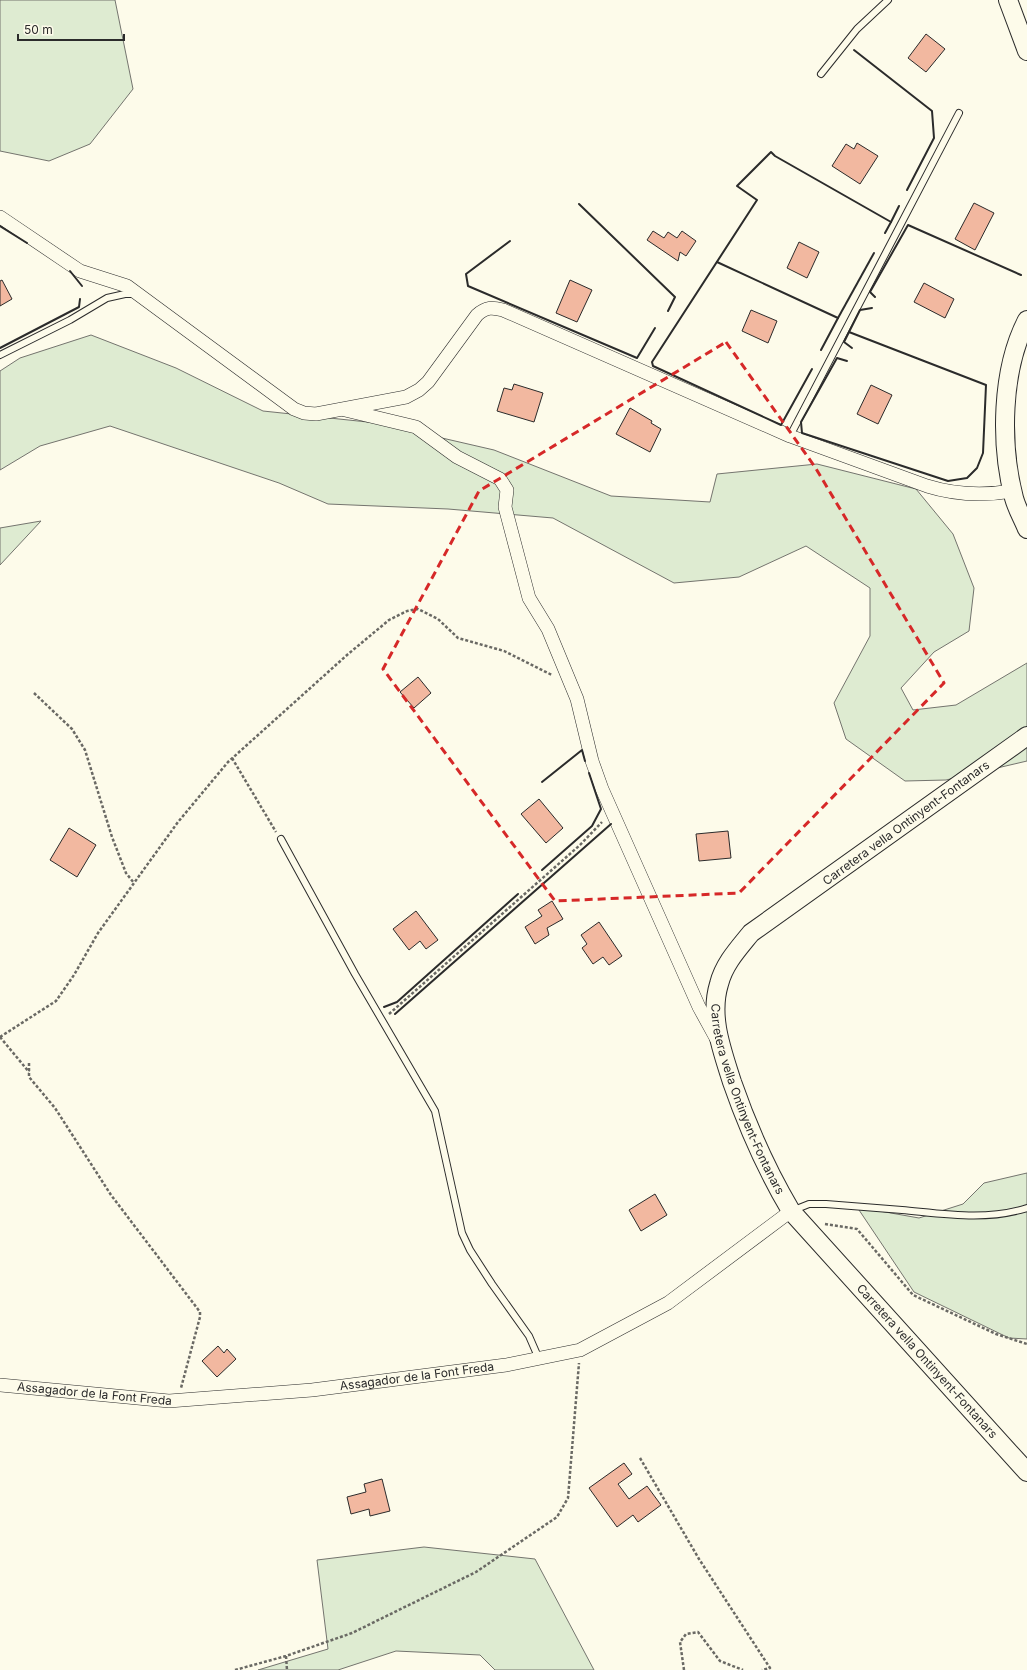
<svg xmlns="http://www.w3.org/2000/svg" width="1027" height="1670" viewBox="0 0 1027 1670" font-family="Inter,sans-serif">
<rect width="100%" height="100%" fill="#fdfbea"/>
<g fill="#deebd1" stroke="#74746e">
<path d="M0,0H115L133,89L90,144L49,161L0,151Z"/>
<path d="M91,335L176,368L263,411L377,423L494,450L611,496L710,502L717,474L817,464L916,489L953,534L974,588L969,631L934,652L901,688L913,710L956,705L1027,663V761L946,780L905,781L846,739L834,703L870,636V588L806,546L739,577L674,583L553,518L448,509L328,504L279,483L110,426L40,446L0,470V371L20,358Z"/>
<path d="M41,521L0,565V528Z"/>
<path d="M1027,1173V1339L1009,1338L914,1292L857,1207L919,1218L963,1204L984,1183Z"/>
<path d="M424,1547L535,1559L594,1670H495L480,1655L396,1651L338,1670H258L328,1649L317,1560Z"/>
</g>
<g fill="#f2b8a0" stroke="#2b2b2b">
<path d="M926,34L945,49L926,72L908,58Z"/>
<path d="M857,143L878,156L860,184L832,166L846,144L854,149Z"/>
<path d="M974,203L994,213L975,250L955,239Z"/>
<path d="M653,231L664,238L668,232L677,238L682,231L696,241L686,256L680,252L678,261L647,240Z"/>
<path d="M799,242L819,252L807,278L787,268Z"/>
<path d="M2,280L12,299L0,306V281Z"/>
<path d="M570,280L592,290L577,322L556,313Z"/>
<path d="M924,283L954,299L945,318L914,302Z"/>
<path d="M751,310L777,321L768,343L742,331Z"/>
<path d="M514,384L543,393L534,422L497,411L504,388L512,390Z"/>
<path d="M871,385L892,395L878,424L857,414Z"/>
<path d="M630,408L652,421L651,423L661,429L650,452L616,434Z"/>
<path d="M418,677L431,693L414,708L400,692Z"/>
<path d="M539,799L563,828L546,843L521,814Z"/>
<path d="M69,828L96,845L77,877L50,860Z"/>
<path d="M728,831L731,858L699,861L696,834Z"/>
<path d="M552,901L563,919L547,928L549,935L535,944L525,927L542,916L538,910Z"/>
<path d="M416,911L438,940L426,949L420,941L409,950L393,929Z"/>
<path d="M599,922L622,956L609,965L603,957L593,964L582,948L587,944L581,935Z"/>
<path d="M655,1194L667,1215L641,1231L629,1210Z"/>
<path d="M218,1346L224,1353L227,1349L236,1359L217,1377L202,1361Z"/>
<path d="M624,1463L632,1474L618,1484L629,1499L647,1486L661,1505L638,1522L633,1515L617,1527L589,1488Z"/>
<path d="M382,1479L390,1511L370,1516L369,1509L351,1514L347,1497L366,1492L364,1484Z"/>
</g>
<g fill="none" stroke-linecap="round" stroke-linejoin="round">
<g stroke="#2b2b2b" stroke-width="8">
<g id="lane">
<path d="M821,74L857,29L888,0"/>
<path d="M0,355L70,320L107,298L125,294H135"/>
<path d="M790,436L959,113"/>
<path d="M281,839L355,974L435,1111L462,1233L470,1250L492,1284L529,1336L539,1359"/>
<path d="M794,1210L809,1204H826C851,1206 877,1208 902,1210C945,1214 986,1221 1027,1208"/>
</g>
</g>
<g stroke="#2b2b2b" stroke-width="14">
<g id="street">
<path d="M0,217L80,271L127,286L294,409L304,413L316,414L406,397L419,390L428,382L477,315C486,307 492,307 503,310L790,436L927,486C956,495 983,496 1012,491"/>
<path d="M345,410L416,427L457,457L500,479L507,490L505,507L529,598L548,629L572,687L577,699L592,761L602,789L699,1007L716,1038"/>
<path id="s1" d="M0,1385L169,1401L312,1390L506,1365L580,1350L668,1303L791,1211"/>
</g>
</g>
<g stroke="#2b2b2b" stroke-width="20">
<g id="secondary">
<path d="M1008,0L1027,51"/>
<path d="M1027,320C1001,370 1000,444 1014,498C1017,509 1023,519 1027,529"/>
<path id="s2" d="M1027,736L751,933C738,949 724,964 719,984C709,1017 722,1050 732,1082C748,1128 766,1169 791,1211L1027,1472"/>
</g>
</g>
<g stroke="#6a6964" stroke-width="2.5" stroke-dasharray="3 2" stroke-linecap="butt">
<path d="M34,693L72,729L85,750L112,837L126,873L134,883"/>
<path d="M232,758L276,832"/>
<path d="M389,1014L580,845L602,822"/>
<path d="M0,1037L56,1001L74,975L98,933L178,822L228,762L347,655L389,620L407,611L418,609L438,619L458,638L504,651L552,675"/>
<path d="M0,1037L29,1072"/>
<path d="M29,1063V1077L55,1108L111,1195L200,1312V1317L181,1388"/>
<path d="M825,1224L857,1229L913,1295L996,1334L1027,1344"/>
<path d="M640,1458L699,1559L770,1668L762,1670"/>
<path d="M286,1656L287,1670"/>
<path d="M235,1670L286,1656L352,1633L476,1572L557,1517L568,1498L579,1363"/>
<path d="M684,1670L680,1642L686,1634L698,1632L720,1661L743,1670"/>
</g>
<use href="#lane" stroke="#fdfbea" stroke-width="6"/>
<use href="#street" stroke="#fdfbea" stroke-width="13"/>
<use href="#secondary" stroke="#fdfbea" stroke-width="18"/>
<g stroke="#2b2b2b" stroke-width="2">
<path d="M854,50L932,111L934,138L907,190"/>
<path d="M579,204L675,297L668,311"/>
<path d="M891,222L899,206"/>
<path d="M0,226L27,243"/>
<path d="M510,241L466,274L468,286L637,358L655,328"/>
<path d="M717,262L838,318L821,350"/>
<path d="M70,271L82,286"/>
<path d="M875,297L870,292L908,225L1021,275"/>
<path d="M838,318L874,253"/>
<path d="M849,332L860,310L872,308"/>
<path d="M0,348L79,307L80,299"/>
<path d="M847,361L837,358L801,422L802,433L948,481L967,478L977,468L983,453L986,385L849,332L844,342L852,348"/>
<path d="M812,369L781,425L653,366L652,362L757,200L737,186L771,152L775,156L891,222L885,233"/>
<path d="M542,782L582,750L585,761"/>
<path d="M542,870L592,826L601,809L589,773"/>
<path d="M384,1007L397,1002L518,894"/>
<path d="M395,1014L611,824"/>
</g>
</g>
<path fill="none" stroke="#d62828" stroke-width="3" stroke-dasharray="8 5" stroke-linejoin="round" d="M726,342L815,467L944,683L739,893L555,901L383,669L479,491Z"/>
<g text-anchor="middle" stroke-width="3" stroke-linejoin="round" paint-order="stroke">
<g font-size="12" fill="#2b2b2b" stroke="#fdfbea">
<text transform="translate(906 823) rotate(-36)" y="4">Carretera vella Ontinyent-Fontanars</text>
<text dy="4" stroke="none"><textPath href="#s2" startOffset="521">Carretera vella Ontinyent-Fontanars</textPath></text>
<text dy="4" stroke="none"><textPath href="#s2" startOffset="845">Carretera vella Ontinyent-Fontanars</textPath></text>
<text dy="4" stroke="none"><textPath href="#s1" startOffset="419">Assagador de la Font Freda</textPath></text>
<text dy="4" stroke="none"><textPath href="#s1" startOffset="95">Assagador de la Font Freda</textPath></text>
</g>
</g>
<path d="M18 34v6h106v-6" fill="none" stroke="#2b2b2b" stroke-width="2"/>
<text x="24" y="34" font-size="12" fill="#2b2b2b" stroke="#fdfbea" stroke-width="3" paint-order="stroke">50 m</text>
</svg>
